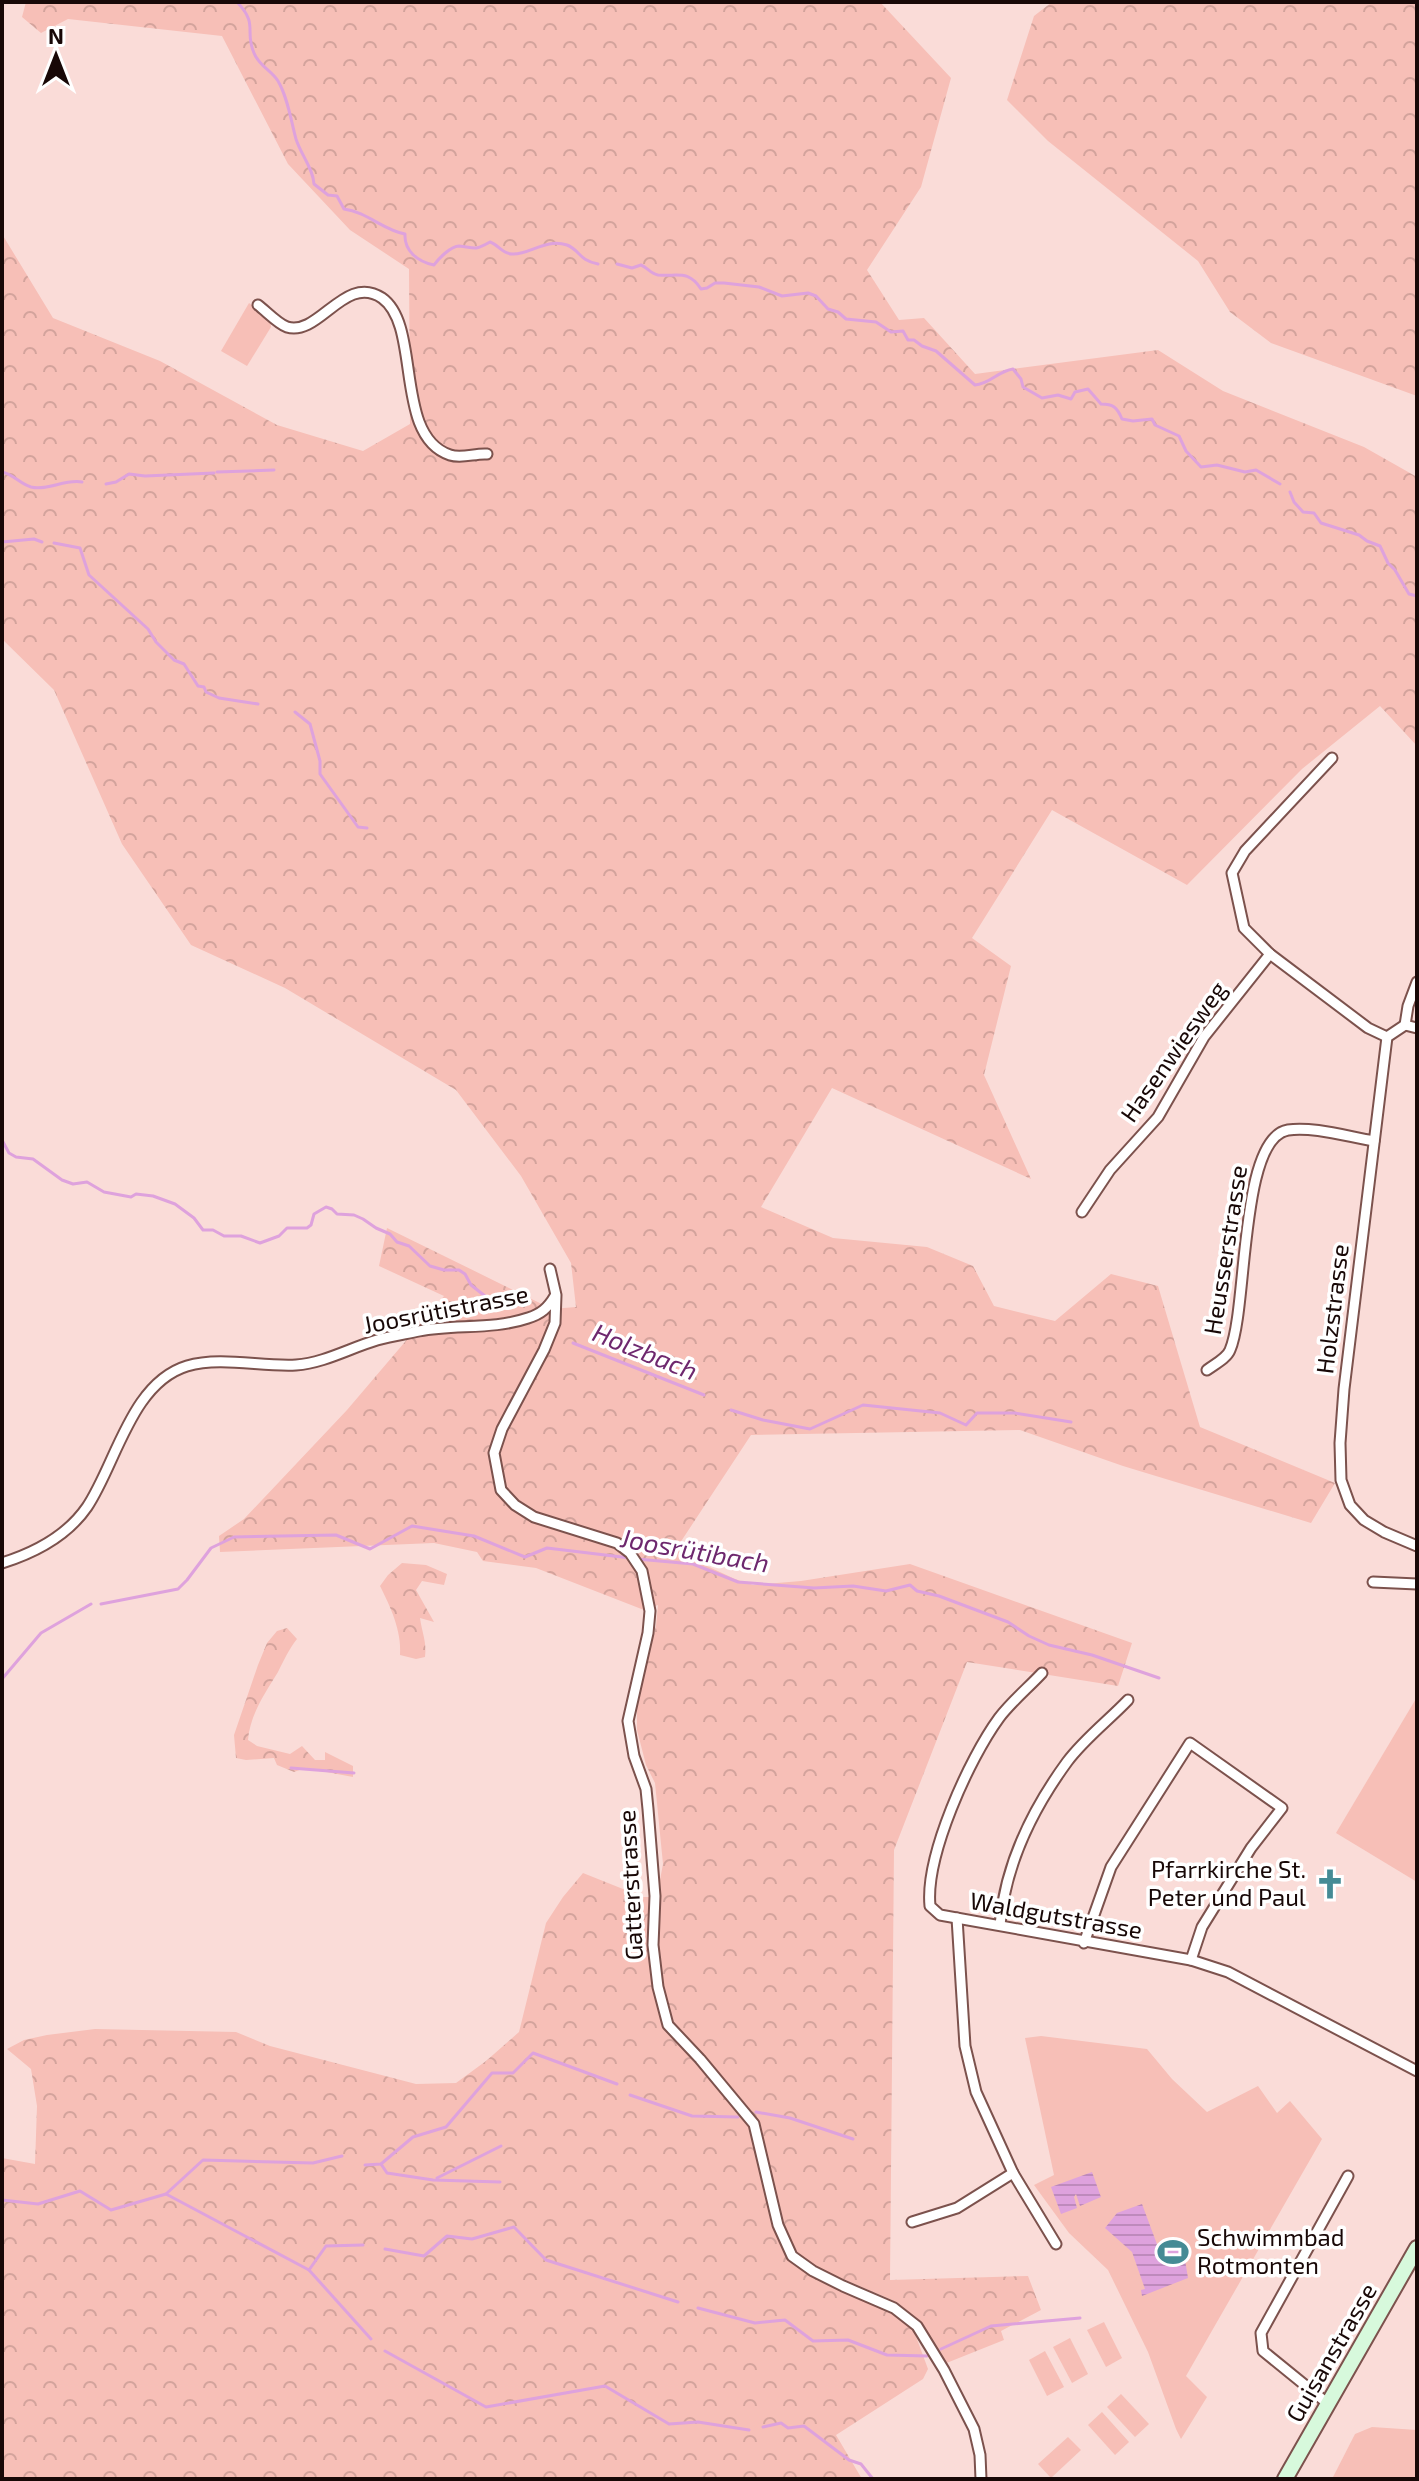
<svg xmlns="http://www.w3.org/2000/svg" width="1419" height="2481" viewBox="0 0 1419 2481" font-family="'Exo 2',sans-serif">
<defs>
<pattern id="forest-crowns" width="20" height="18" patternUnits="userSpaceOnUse" patternTransform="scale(2)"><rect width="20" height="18" fill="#f7bfb7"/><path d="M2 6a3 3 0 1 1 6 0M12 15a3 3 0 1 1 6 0" fill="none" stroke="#d3a39c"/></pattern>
<pattern id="water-rules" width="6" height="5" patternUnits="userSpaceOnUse" patternTransform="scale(2)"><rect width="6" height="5" fill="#dea2dd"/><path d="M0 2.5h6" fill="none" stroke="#be8abc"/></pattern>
</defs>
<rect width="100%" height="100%" fill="#fadcd8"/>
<g fill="url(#forest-crowns)">
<path d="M26,2H880L951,78L921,187L867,270L899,320L924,318L975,374L1158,350L1223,391L1364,447L1417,477V746L1380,706L1302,769L1187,885L1052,810L972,938L1011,966L984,1075L1031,1179L832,1088L761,1207L833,1238L927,1247L973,1266L994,1306L1055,1321L1111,1274L1158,1286L1200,1427L1335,1483L1311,1523L1123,1466L1020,1430L751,1435L678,1546L681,1554L735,1579L753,1585L801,1581L910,1564L1132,1643L1118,1686L967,1662L894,1850L890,2280L1028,2276L1041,2310L1001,2331L1004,2340L944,2364L920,2321L892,2300L812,2266L795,2255L772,2188L756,2122L708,2062L670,2023L659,1984L657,1896L663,1864L655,1783L646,1765L637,1730V1693L656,1626L658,1605L644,1610L536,1568L483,1561L477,1552L434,1543L220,1552L219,1536L244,1519L347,1410L444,1296L379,1266L387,1228L552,1309L576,1307L571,1263L521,1176L456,1090L285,988L191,945L122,844L54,690L2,639V234L53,318L160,361L277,425L363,451L410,424L409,269L350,230L288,164L222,36L68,19L41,33L22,17Z"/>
<path d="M1052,2H1417V396L1271,343L1230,312L1198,261L1048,141L1007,100L1034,16Z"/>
<path d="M402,1563L426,1565L447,1574L444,1585L422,1581L416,1590L434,1622L420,1618C422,1633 427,1642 425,1657L416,1659L400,1655C402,1631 390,1606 380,1586L388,1575Z"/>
<path d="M287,1628L297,1639C289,1649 284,1660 278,1672C265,1693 250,1715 248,1740L257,1746L290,1754L302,1746L315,1760H325V1752L353,1766V1777L305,1768L294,1772L277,1765L274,1758L246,1760L236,1758L234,1735L258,1665L267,1643L277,1631Z"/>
<path d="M583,1873L643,1897H654L649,1950L664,2028L751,2126L775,2227L789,2260L811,2274L892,2312L914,2331L928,2369L923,2379L836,2435L862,2479H2V2158L35,2164L37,2106L31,2069L7,2049L24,2040L47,2035L95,2029L236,2032L270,2046L416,2084L456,2083L486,2061L519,2032L546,1923L563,1897Z"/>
</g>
<g fill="#f7bfb7">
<path d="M249,303L270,319L271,327L247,366L221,351Z"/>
<path d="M1417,1697V1882L1336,1833Z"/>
<path d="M1041,2036L1147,2049L1172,2079L1207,2112L1258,2086L1277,2113L1290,2101L1322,2139L1186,2376L1207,2397L1181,2439L1176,2429L1148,2352L1108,2270L1069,2233L1034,2185L1054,2175L1025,2038Z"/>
<path d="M1104,2322L1122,2358L1106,2367L1087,2330Z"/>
<path d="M1070,2338L1088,2374L1072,2383L1053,2347Z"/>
<path d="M1045,2351L1064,2387L1047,2396L1029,2360Z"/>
<path d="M1121,2394L1149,2424L1135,2437L1107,2407Z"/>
<path d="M1102,2412L1129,2442L1115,2455L1088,2425Z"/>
<path d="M1372,2427L1417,2430V2479H1332L1355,2434Z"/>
<path d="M1068,2437L1081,2450L1051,2478L1038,2464Z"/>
</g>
<g fill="url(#water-rules)">
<path d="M1092,2172L1101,2197L1080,2206L1076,2194L1074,2197L1077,2208L1061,2214L1051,2187Z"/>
<path d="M1142,2204L1158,2247L1183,2248L1188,2278L1142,2296L1141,2290L1145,2289L1132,2252L1105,2228L1117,2213Z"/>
</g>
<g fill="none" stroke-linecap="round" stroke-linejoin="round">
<g stroke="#dea2dd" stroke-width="3">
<path d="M237,2C259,25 244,30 254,53C259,66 271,70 278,81C288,98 291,121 296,139C301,155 313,168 314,184L328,195L337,196L344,209C367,212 383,230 405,234C404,251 418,262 434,265C438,259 451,246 459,246C476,248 474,251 490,242C499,245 502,254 512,254C530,255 545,238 567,245C580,250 578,260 598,264"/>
<path d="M617,264L632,268L641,265C648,268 651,274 658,275C677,277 688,269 701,289L707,288L715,283H724L759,287L782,296L808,293L816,296L828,309L838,312L846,319L876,322L891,332L903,331L908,340H914L922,346L936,351L975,385C990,384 998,371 1013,369L1021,379L1023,387L1042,398L1058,395L1071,399L1075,392L1088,389L1101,404C1113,404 1117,407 1122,419L1133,421L1152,419L1155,425L1179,436L1186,451L1201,467L1217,465L1245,472L1256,470L1280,484"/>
<path d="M2,472C13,474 20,484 31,487C48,491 64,479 82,482"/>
<path d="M217,472L274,470"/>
<path d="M106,484L116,482L129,474L145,476L214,473"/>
<path d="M1290,492L1294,502L1303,512L1314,513L1321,523L1359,535L1367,541L1380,546L1388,563L1395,570L1409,594L1417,596"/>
<path d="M2,542L34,539L42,542"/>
<path d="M54,543L80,548L89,575L148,629L156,642L174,660L184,664L198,686L204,687L206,692L219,698L258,704"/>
<path d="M295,712L310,724L320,761V774L358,827L367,828"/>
<path d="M2,1140L9,1153L16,1157L33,1159L62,1180L73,1184L87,1182L104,1192L131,1197L136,1194L153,1196L175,1204L194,1218L203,1230H213L224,1236H241L260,1243L279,1236L287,1228H307L311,1225L314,1214L326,1207L332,1209L337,1214L354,1215L363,1219L376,1228L390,1234L397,1242L409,1246L430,1266L444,1270H459L465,1274L471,1285L499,1307"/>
<path d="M573,1343L704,1395"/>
<path d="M731,1410L763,1420L810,1429L863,1405L940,1413L966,1425L977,1413H1015L1071,1422"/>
<path d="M637,1559L693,1564L738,1582L814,1588L853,1586L886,1591L910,1585L917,1591L939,1596L1008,1622L1029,1636L1049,1645L1092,1655L1159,1678"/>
<path d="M101,1604L178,1589L187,1580L211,1548L234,1537L336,1535L370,1549L412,1526L474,1536L525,1557L547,1548L630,1558"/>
<path d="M2,1679L41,1633L91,1604"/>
<path d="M291,1768L354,1773"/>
<path d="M630,2095L692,2116L738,2117"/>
<path d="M756,2112L790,2118L853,2139"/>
<path d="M381,2164L387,2173L433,2180L500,2182"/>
<path d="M365,2165L381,2164L413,2137L446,2127L492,2073H513L533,2053L617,2084"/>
<path d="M437,2178L501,2146"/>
<path d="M166,2194L309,2270L371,2339"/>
<path d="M2,2200L38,2204L80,2191L111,2210L166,2194L203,2160L313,2163L342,2156"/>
<path d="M385,2249L424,2256L447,2236L472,2239L514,2227L546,2260L678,2302"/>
<path d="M309,2270L326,2246L363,2245"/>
<path d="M698,2308L755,2323L785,2320L813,2341L848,2340L887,2355L927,2356"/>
<path d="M941,2349L991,2326L1080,2318"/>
<path d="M385,2351L486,2407L605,2386L669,2424L698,2422L749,2430"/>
<path d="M763,2427L781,2423L788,2428L804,2426L849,2460L861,2464L873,2479"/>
</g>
<g stroke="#7c524d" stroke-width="13">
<g id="street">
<path d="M258,305C266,311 278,324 287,327C319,337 345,273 382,298C422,326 393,436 450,455C462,459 475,453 487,454"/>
<path d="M1332,758L1245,851L1232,873L1244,928L1270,954L1368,1028L1387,1037"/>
<path d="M1405,1025L1387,1037L1344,1389L1340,1443L1341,1480L1350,1505L1364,1520L1384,1532L1417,1546"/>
<path d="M1405,1025L1408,1006L1417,982"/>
<path d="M1405,1025L1417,1028"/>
<path d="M1082,1212L1110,1170L1158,1117L1204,1037L1270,954"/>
<path d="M550,1269L556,1295L555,1323L544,1350L502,1429L494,1453L501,1490L515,1505L534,1517L617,1543L630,1553L642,1571L650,1611L648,1633L628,1721L634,1756L646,1789L648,1809L655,1896L653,1945L658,1987L668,2025L700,2059L754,2124L778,2225L792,2256L813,2271L843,2286L894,2308L917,2326L944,2370L974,2429L980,2455L981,2479"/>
<path d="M1207,1370C1215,1364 1227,1358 1230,1350C1248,1309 1239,1138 1288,1130C1312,1126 1349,1137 1374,1141"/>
<path d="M2,1563C34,1553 67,1536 87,1507C116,1464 131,1383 187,1366C221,1356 261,1367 296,1365C324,1363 350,1348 377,1340C391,1336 405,1334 419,1331C455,1324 493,1330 528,1318C541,1314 548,1308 555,1296"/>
<path d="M1373,1582L1417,1584"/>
<path d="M1042,1673C1028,1688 1011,1702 999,1718C969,1759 925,1856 930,1906L940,1915L1191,1960L1228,1972L1417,2071"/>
<path d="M957,1918L965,2046L976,2092L1013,2173L1056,2244"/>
<path d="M1000,1925C1005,1866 1032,1810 1067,1762C1084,1739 1109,1720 1128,1700"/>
<path d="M1084,1943L1111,1867L1190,1743L1282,1808L1251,1848L1202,1927L1191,1960"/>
<path d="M912,2222L957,2208L1013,2173"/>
<path d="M1327,2403L1263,2351L1261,2333L1348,2176"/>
</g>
</g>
<g stroke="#7c524d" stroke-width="18">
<path id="secondary" d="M1285,2479L1417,2248"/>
</g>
<use href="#street" stroke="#fff" stroke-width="9"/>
<use href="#secondary" stroke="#d7f9dc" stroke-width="14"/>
</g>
<defs>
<g id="church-bare" transform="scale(2.4)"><path d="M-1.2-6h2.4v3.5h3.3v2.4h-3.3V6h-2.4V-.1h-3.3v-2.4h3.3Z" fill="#458b95" stroke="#fff" stroke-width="2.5" paint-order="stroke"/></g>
<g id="stadium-bare" transform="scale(2.4)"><path d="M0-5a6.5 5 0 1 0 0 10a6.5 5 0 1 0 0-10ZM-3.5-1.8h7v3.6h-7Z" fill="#458b95" stroke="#fff" stroke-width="2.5" paint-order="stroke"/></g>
</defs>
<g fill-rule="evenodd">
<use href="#church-bare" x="1330" y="1884"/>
<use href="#stadium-bare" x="1173" y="2252"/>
</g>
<g text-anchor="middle" stroke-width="7" stroke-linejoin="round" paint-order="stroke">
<g font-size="24" fill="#180807" stroke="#fff">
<text transform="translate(1174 1052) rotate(-55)" y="8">Hasenwiesweg</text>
<text transform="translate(1226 1250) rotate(-81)" y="8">Heusserstrasse</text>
<text transform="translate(1333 1309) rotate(-83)" y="8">Holzstrasse</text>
<text transform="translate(446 1310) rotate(-11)" y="8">Joosrütistrasse</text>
<text transform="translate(631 1885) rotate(-93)" y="8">Gatterstrasse</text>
<text transform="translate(1056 1916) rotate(10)" y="8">Waldgutstrasse</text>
<text transform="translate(1332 2353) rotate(-60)" y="8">Guisanstrasse</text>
</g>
<g font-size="24" fill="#180807" stroke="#fff" text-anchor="end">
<text x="1306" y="1878">Pfarrkirche St.<tspan x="1306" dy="28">Peter und Paul</tspan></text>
<text x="1197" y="2246" text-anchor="start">Schwimmbad<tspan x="1197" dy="28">Rotmonten</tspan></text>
</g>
<g font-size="26" font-style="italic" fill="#6e286e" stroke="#fff">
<text transform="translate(645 1352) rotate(22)" y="9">Holzbach</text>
<text transform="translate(695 1551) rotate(10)" y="9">Joosrütibach</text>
</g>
</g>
<rect width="1419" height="2481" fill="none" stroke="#180807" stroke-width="8"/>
<g transform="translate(56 56)" stroke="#ffffff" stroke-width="6" paint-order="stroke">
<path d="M0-6L14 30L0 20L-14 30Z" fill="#180807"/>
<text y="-12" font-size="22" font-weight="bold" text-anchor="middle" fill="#180807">N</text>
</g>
</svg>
